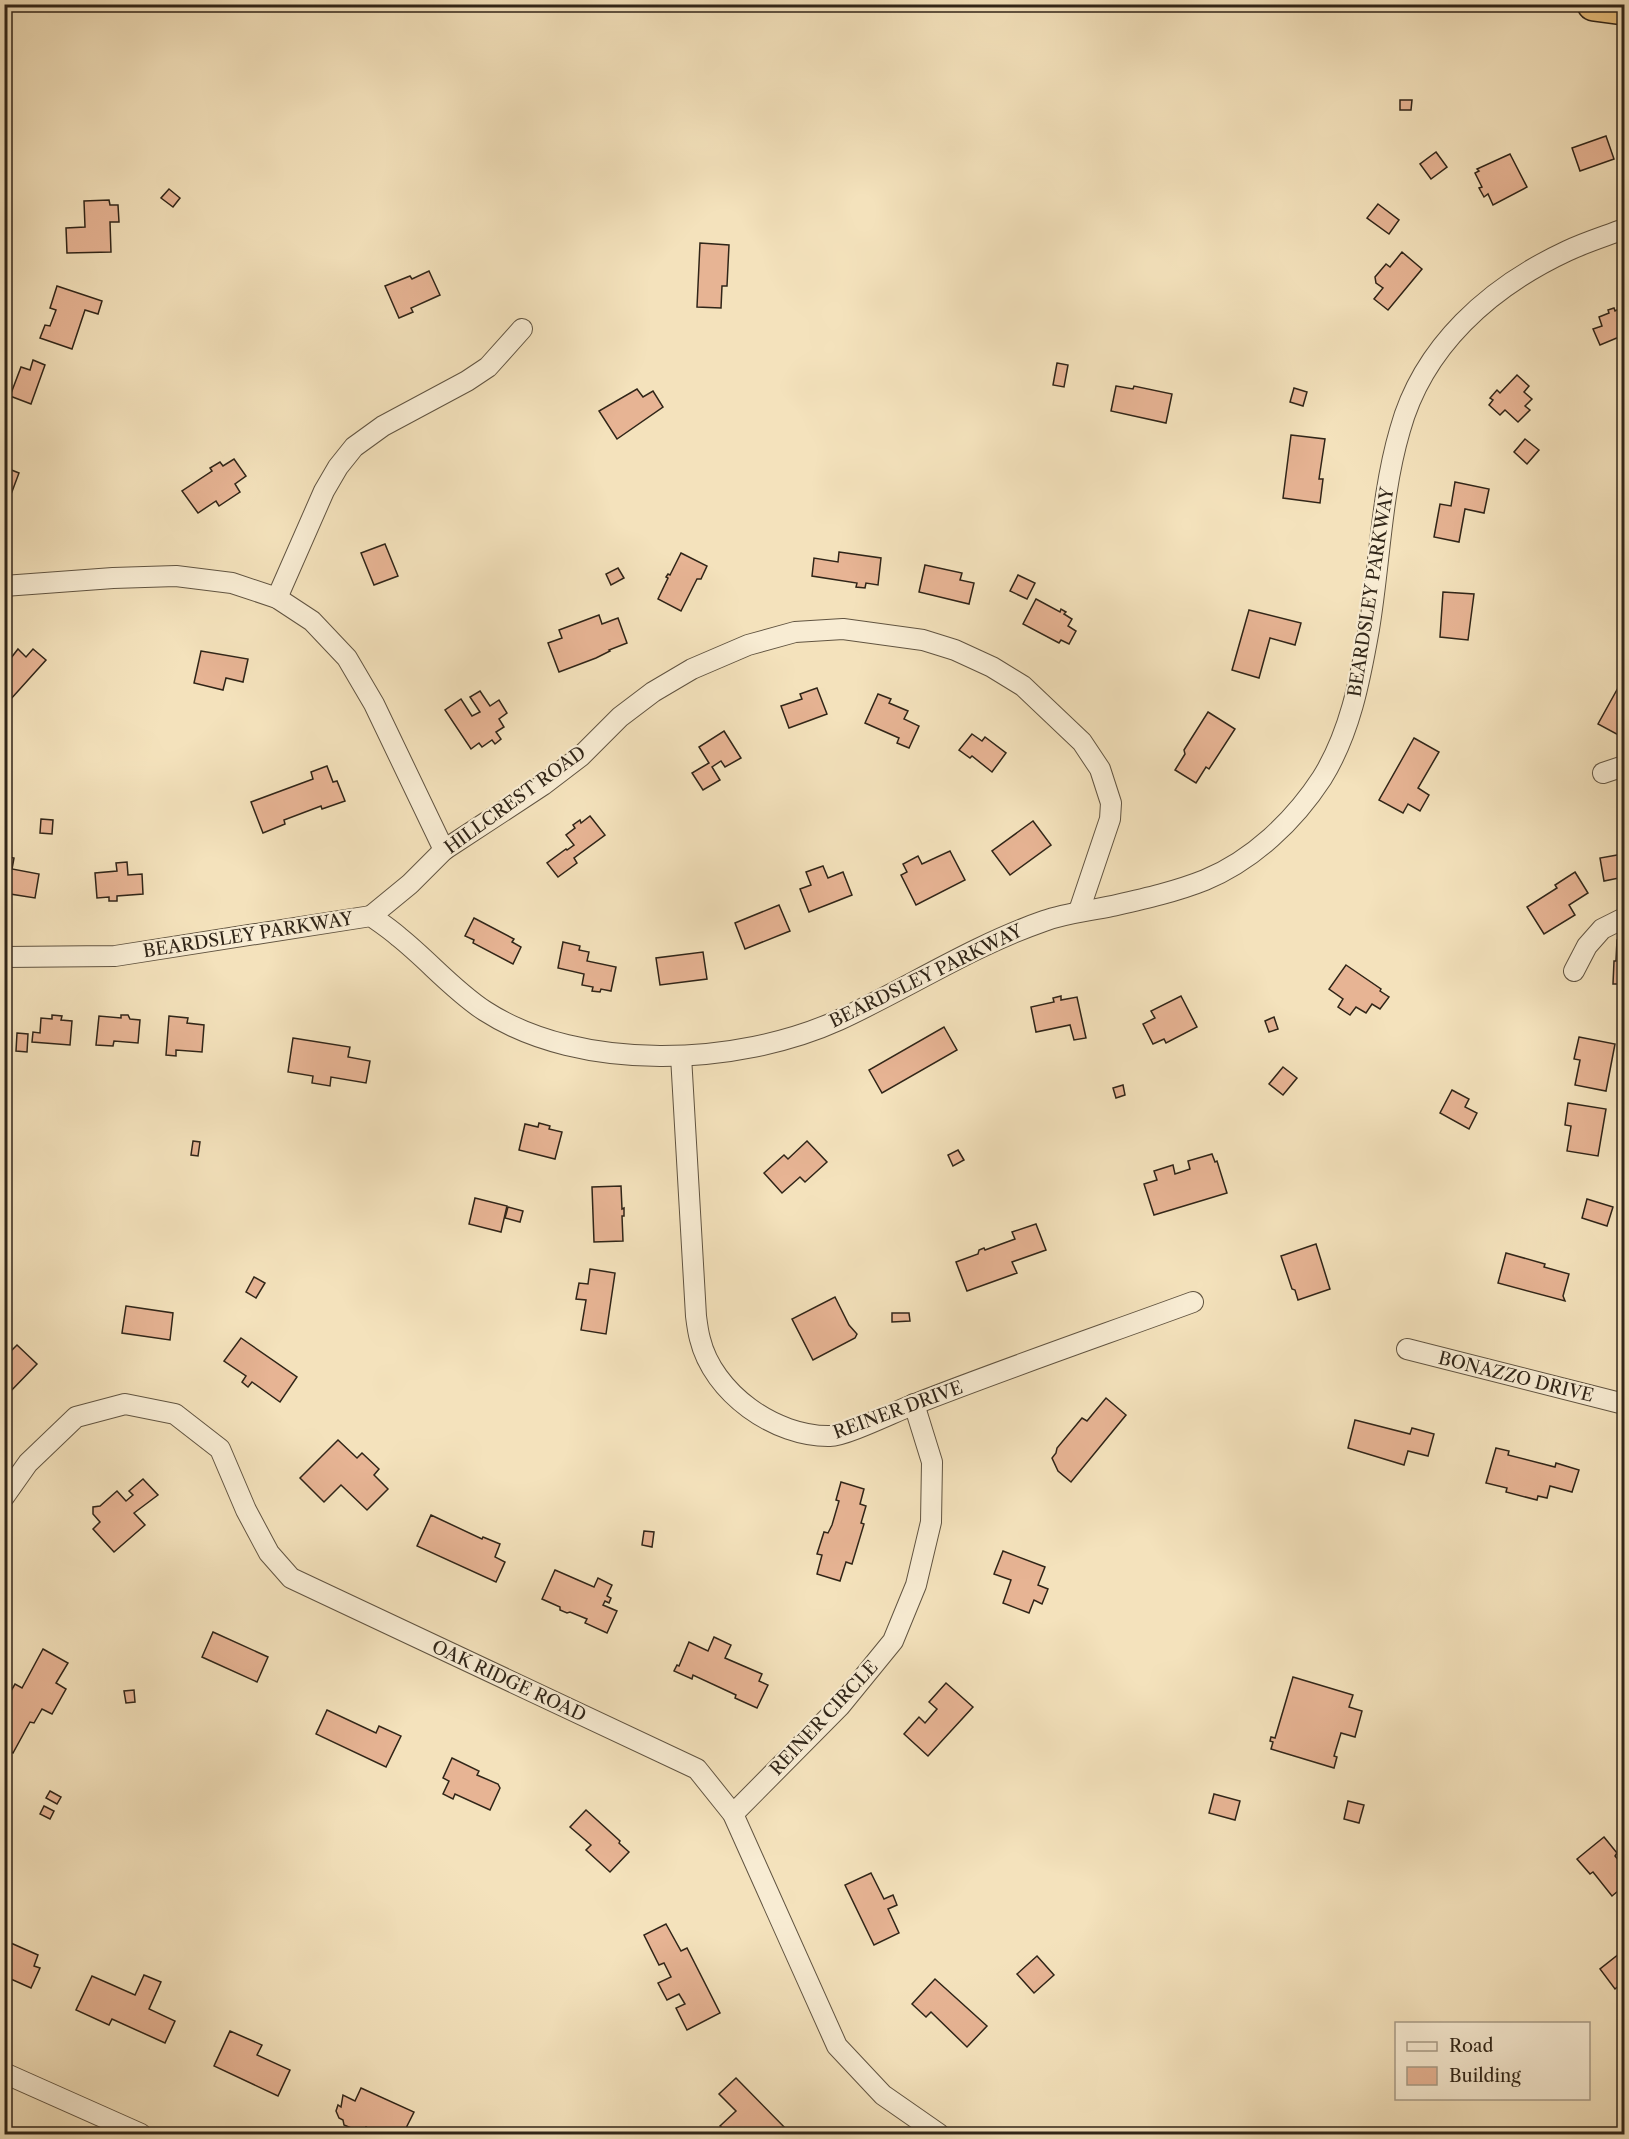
<svg xmlns="http://www.w3.org/2000/svg" width="1629" height="2139" viewBox="0 0 1629 2139" font-family="'Libre Caslon Text',serif">
<rect width="100%" height="100%" fill="#f4e2bc"/>
<filter id="stains"><feTurbulence type="fractalNoise" baseFrequency=".00333" numOctaves="4"/><feColorMatrix values="0 0 0 0 .2 0 0 0 0 .09 0 0 0 0 .02 0 0 0 .5 -.17"/></filter>
<radialGradient id="worn" r=".72"><stop offset=".6" stop-color="#630" stop-opacity="0"/><stop offset="1" stop-color="#630" stop-opacity=".3"/></radialGradient>
<g fill="#e7b494" stroke="#302518" stroke-width="1.5">
<path d="M1400,100H1412L1411,110H1400Z"/>
<path d="M1606,136L1614,159L1580,171L1572,148Z"/>
<path d="M1436,152L1447,167L1431,179L1420,164Z"/>
<path d="M1510,154L1527,187L1493,205L1488,194L1484,197L1479,188L1482,187L1475,173L1479,171L1477,169Z"/>
<path d="M169,189L180,198L173,207L161,198Z"/>
<path d="M109,200L110,205H118L119,222H110L111,252L67,253L66,228L85,227L84,201Z"/>
<path d="M1378,204L1399,220L1389,234L1367,218Z"/>
<path d="M700,243L729,245L727,286H722L721,308L697,307Z"/>
<path d="M1402,252L1422,269L1388,310L1374,299L1383,288L1376,283L1375,277L1386,264L1390,267Z"/>
<path d="M429,271L440,295L411,308L413,312L399,318L385,286L410,276L412,279Z"/>
<path d="M57,286L102,301L98,314L85,310L72,349L40,338L45,325L50,326L56,310L50,308Z"/>
<path d="M1624,306V335L1600,345L1593,329L1602,326L1599,317L1609,313L1608,310L1614,308L1615,311Z"/>
<path d="M33,360L45,365L31,404L10,396L21,367L30,370Z"/>
<path d="M1057,363L1068,365L1064,387L1053,385Z"/>
<path d="M1517,375L1529,386L1524,392L1532,399L1525,406L1530,410L1518,422L1505,410L1500,415L1489,405L1493,400L1490,398L1497,390L1500,393Z"/>
<path d="M1116,386L1133,389L1134,386L1172,394L1166,423L1111,411Z"/>
<path d="M1294,388L1307,392L1303,406L1290,402Z"/>
<path d="M637,389L643,397L653,391L663,407L617,439L599,411Z"/>
<path d="M1291,435L1325,439L1319,479H1323L1320,503L1283,498Z"/>
<path d="M1525,439L1539,450L1527,464L1514,452Z"/>
<path d="M234,459L246,476L235,484L240,492L219,506L216,501L198,513L182,491L212,471L210,468L220,462L223,466Z"/>
<path d="M4,467L19,473L4,513Z"/>
<path d="M1455,482L1489,489L1484,513L1465,509L1459,542L1434,537L1440,504L1451,506Z"/>
<path d="M385,544L398,576L374,585L361,553Z"/>
<path d="M839,552L881,558L878,585L866,583L865,588L856,587L857,583L812,576L814,558L838,562Z"/>
<path d="M681,553L707,566L701,579H697L681,611L658,599L668,578L666,577L668,574L670,575Z"/>
<path d="M925,565L962,573L960,580L974,583L969,604L919,592Z"/>
<path d="M618,568L624,578L611,585L606,574Z"/>
<path d="M1018,575L1035,583L1027,599L1010,591Z"/>
<path d="M1443,592L1474,594L1468,640L1440,637Z"/>
<path d="M1036,599L1060,612L1061,609L1066,612L1064,614L1072,619L1068,626L1076,631L1069,644L1061,640L1059,643L1023,624Z"/>
<path d="M1249,610L1301,623L1295,645L1270,638L1259,678L1232,670Z"/>
<path d="M599,615L602,624L618,618L627,643L609,650L610,651L596,658L559,672L548,643L562,638L559,630Z"/>
<path d="M18,649L26,657L33,649L46,660L10,700L4,695V667Z"/>
<path d="M201,651L248,659L243,682L226,678L223,690L194,683Z"/>
<path d="M1624,677V738L1598,724Z"/>
<path d="M817,688L827,714L789,728L781,706L802,699L800,694Z"/>
<path d="M480,691L490,706L499,700L507,713L499,719L504,727L496,732L501,739L495,744L492,740L482,747L479,743L471,749L445,710L461,699L472,716L480,712L470,697Z"/>
<path d="M878,694L891,699L889,703L908,711L904,719L919,726L909,748L897,743L899,738L865,723Z"/>
<path d="M1208,712L1235,729L1209,769L1206,767L1196,783L1175,770L1185,754L1184,750Z"/>
<path d="M724,731L741,758L725,767L721,761L712,767L720,780L703,790L692,773L709,763L699,747Z"/>
<path d="M972,734L982,741L985,737L1006,753L992,772L972,756L970,758L959,750Z"/>
<path d="M1414,738L1439,752L1418,788L1429,795L1420,811L1408,804L1403,813L1379,800Z"/>
<path d="M327,766L333,782L337,781L345,801L322,809L321,806L284,820L285,824L263,833L251,802L313,779L311,772Z"/>
<path d="M590,816L605,835L574,858L577,863L558,877L547,863L566,849L567,850L574,845L566,835L575,828L573,825L580,820L581,823Z"/>
<path d="M41,819L53,820L52,834L40,833Z"/>
<path d="M1033,821L1051,845L1010,875L992,851Z"/>
<path d="M950,851L965,880L916,905L901,875L907,872L903,864L918,856L922,864Z"/>
<path d="M1623,854L1624,877L1604,881L1600,858Z"/>
<path d="M4,856L14,858L12,869L39,874L35,898L4,893Z"/>
<path d="M127,862L128,875L142,874L143,894L117,896V901H109V897L97,898L95,873L117,871L116,863Z"/>
<path d="M823,866L828,878L843,872L852,895L809,912L800,889L811,885L806,872Z"/>
<path d="M1575,872L1588,893L1569,905L1575,915L1544,934L1527,907L1557,888L1555,885Z"/>
<path d="M779,905L790,931L745,949L735,923Z"/>
<path d="M474,918L514,939L512,942L521,947L513,964L473,943L474,940L465,936Z"/>
<path d="M1617,940H1624V984H1613L1614,961H1616Z"/>
<path d="M563,942L580,946L579,950L589,952L587,961L616,967L611,991L601,989L600,992L592,991L593,987L582,985L584,974L558,968Z"/>
<path d="M703,952L707,979L660,985L656,958Z"/>
<path d="M1346,965L1381,989L1380,991L1389,997L1380,1009L1372,1004L1366,1013L1356,1007L1350,1015L1338,1007L1343,999L1329,989Z"/>
<path d="M1061,996V1000L1077,997L1086,1038L1074,1040L1070,1025L1036,1032L1031,1007L1054,1002L1053,998Z"/>
<path d="M1181,996L1197,1027L1166,1043L1164,1039L1153,1044L1143,1024L1155,1018L1151,1011Z"/>
<path d="M52,1015L62,1016L61,1020L72,1021L70,1045L32,1042L33,1032L40,1033L41,1018L52,1019Z"/>
<path d="M121,1015H128L130,1019L140,1020L138,1043L114,1041L113,1046L96,1045L99,1016L121,1018Z"/>
<path d="M169,1016L188,1018L187,1023L204,1025L202,1052L176,1050V1056L166,1055Z"/>
<path d="M1274,1017L1278,1029L1269,1032L1265,1021Z"/>
<path d="M944,1027L957,1050L882,1093L869,1070Z"/>
<path d="M17,1033L28,1034L27,1052L16,1051Z"/>
<path d="M1579,1037L1615,1044L1606,1091L1575,1085L1580,1060L1574,1059Z"/>
<path d="M293,1038L350,1047L348,1057L370,1061L366,1083L331,1077L330,1086L312,1083L313,1076L288,1072Z"/>
<path d="M1283,1067L1297,1078L1283,1095L1269,1084Z"/>
<path d="M1123,1085L1125,1095L1116,1098L1113,1088Z"/>
<path d="M1452,1090L1469,1099L1465,1107L1477,1113L1469,1129L1440,1113Z"/>
<path d="M1568,1103L1606,1109L1598,1156L1567,1151L1571,1126L1565,1125Z"/>
<path d="M539,1123L550,1126L549,1129L562,1132L555,1159L519,1150L525,1124L538,1127Z"/>
<path d="M193,1141L200,1142L198,1156L191,1155Z"/>
<path d="M807,1141L827,1162L805,1182L800,1177L782,1193L764,1173L784,1155L788,1159Z"/>
<path d="M958,1150L964,1160L953,1166L948,1155Z"/>
<path d="M1212,1154L1215,1162L1217,1161L1227,1193L1154,1215L1144,1184L1157,1180L1154,1171L1173,1165L1175,1174L1190,1169L1188,1161Z"/>
<path d="M621,1186L622,1209L624,1208V1216H622L623,1241L594,1242L592,1187Z"/>
<path d="M475,1198L507,1206L501,1232L469,1224Z"/>
<path d="M1587,1199L1613,1207L1607,1226L1582,1218Z"/>
<path d="M508,1207L523,1211L520,1222L505,1218Z"/>
<path d="M1036,1224L1046,1250L1012,1262L1017,1273L967,1291L956,1262L978,1254L979,1250L984,1248L985,1250L1015,1239L1012,1232Z"/>
<path d="M1316,1244L1330,1289L1298,1300L1295,1290L1292,1289L1281,1256Z"/>
<path d="M1506,1253L1545,1264L1544,1267L1569,1274L1563,1296L1565,1301L1498,1283Z"/>
<path d="M590,1269L615,1273L606,1334L581,1330L586,1300L576,1299L579,1283L588,1284Z"/>
<path d="M254,1277L265,1283L256,1298L246,1292Z"/>
<path d="M835,1297L849,1325L857,1334L855,1338L813,1360L792,1319Z"/>
<path d="M126,1306L173,1313L170,1340L122,1333Z"/>
<path d="M892,1313H909L910,1321L892,1322Z"/>
<path d="M241,1338L297,1377L280,1402L252,1382L248,1387L242,1382L246,1376L224,1361Z"/>
<path d="M17,1345L37,1364L6,1396L4,1358Z"/>
<path d="M1106,1398L1126,1415L1071,1482L1058,1471L1052,1458L1056,1453L1057,1448L1082,1418L1087,1421Z"/>
<path d="M1355,1420L1410,1434L1412,1428L1434,1434L1428,1456L1408,1451L1404,1465L1348,1448Z"/>
<path d="M338,1440L357,1458L362,1453L379,1469L374,1475L388,1489L367,1510L341,1485L324,1502L300,1478Z"/>
<path d="M1496,1448L1509,1451L1508,1455L1555,1467L1556,1463L1579,1470L1572,1492L1550,1486L1547,1498L1538,1496L1537,1500L1506,1492L1507,1488L1486,1483Z"/>
<path d="M143,1479L158,1495L134,1513L145,1525L114,1552L93,1529L100,1522L93,1514V1507L100,1506L117,1491L126,1501L133,1495L129,1491Z"/>
<path d="M841,1482L864,1489L860,1504L866,1506L861,1523L864,1524L852,1564L846,1562L840,1581L817,1574L822,1555L817,1554L824,1532L828,1533L832,1525L839,1501L836,1500Z"/>
<path d="M431,1515L482,1539L483,1537L500,1544L495,1557L505,1562L496,1582L417,1546Z"/>
<path d="M644,1531L654,1532L652,1547L642,1545Z"/>
<path d="M1003,1551L1045,1567L1038,1585L1048,1589L1042,1604L1034,1600L1029,1613L1003,1603L1011,1580L994,1574Z"/>
<path d="M555,1570L594,1587L598,1578L612,1585L607,1596L611,1598L609,1603L605,1601L603,1605L617,1611L607,1633L585,1623L587,1619L570,1612L567,1613L560,1610V1607L542,1599Z"/>
<path d="M213,1632L268,1657L257,1682L202,1657Z"/>
<path d="M714,1637L731,1645L725,1658L762,1674L759,1681L768,1685L757,1708L735,1698L736,1695L693,1675L692,1679L674,1671L677,1665L679,1666L689,1642L708,1651Z"/>
<path d="M43,1649L68,1663L56,1683L66,1689L52,1714L42,1709L34,1723L30,1722L13,1753L4,1748V1703L15,1684L22,1688Z"/>
<path d="M1293,1677L1353,1695L1349,1707L1362,1711L1355,1737L1341,1733L1334,1756L1337,1757L1334,1768L1271,1749L1273,1742L1270,1741L1271,1737L1275,1738Z"/>
<path d="M946,1683L973,1707L928,1756L904,1734L919,1717L925,1723L937,1709L929,1702Z"/>
<path d="M134,1690L135,1702L126,1703L124,1691Z"/>
<path d="M327,1710L376,1733L379,1726L401,1736L386,1767L316,1734Z"/>
<path d="M452,1758L479,1771L477,1775L498,1784L500,1788L490,1810L455,1794L453,1799L443,1794L449,1781L443,1778Z"/>
<path d="M50,1791L61,1797L57,1804L46,1798Z"/>
<path d="M1214,1794L1240,1801L1235,1820L1209,1813Z"/>
<path d="M1348,1801L1364,1805L1359,1823L1344,1819Z"/>
<path d="M44,1806L54,1811L50,1819L40,1814Z"/>
<path d="M586,1810L620,1841L619,1843L629,1852L610,1872L586,1850L591,1845L570,1827Z"/>
<path d="M1604,1837L1617,1853L1615,1856L1624,1867V1886L1612,1896L1593,1872L1590,1874L1577,1859Z"/>
<path d="M871,1873L884,1899L893,1895L897,1905L888,1909L899,1933L874,1945L845,1885Z"/>
<path d="M666,1924L681,1951L687,1948L720,2013L687,2030L676,2008L685,2004L679,1994L667,2000L658,1983L671,1977L664,1963L659,1965L644,1935Z"/>
<path d="M4,1940L38,1955L34,1966L40,1968L31,1988L4,1976Z"/>
<path d="M1624,1950V1981L1615,1989L1600,1969Z"/>
<path d="M1037,1956L1054,1975L1034,1993L1017,1974Z"/>
<path d="M144,1975L161,1982L149,2009L175,2021L165,2043L112,2019L109,2025L76,2010L92,1976L135,1995Z"/>
<path d="M935,1979L987,2026L967,2047L931,2012L926,2017L912,2004Z"/>
<path d="M230,2031L262,2045L257,2055L290,2070L278,2096L214,2066Z"/>
<path d="M736,2078L791,2134H729L720,2126L736,2111L719,2094Z"/>
<path d="M361,2088L414,2112L403,2134H392L377,2128L375,2132L366,2127L363,2133L344,2125L343,2120L339,2118L336,2111L338,2105L341,2107L343,2095L355,2101Z"/>
</g>
<g fill="none" stroke-linecap="round" stroke-linejoin="round">
<g stroke="#615441" stroke-width="22">
<g id="street">
<path d="M4,586L113,578L176,576L232,583L277,598L312,621L347,658L374,704L444,850"/>
<path d="M277,598L324,491L338,467L354,447L383,426L467,381L488,367L522,329"/>
<path d="M1603,773L1624,766"/>
<path d="M371,916L410,884L444,850L543,785L581,756L620,717L653,692L692,669L748,645L795,632L843,629L923,640L955,650L992,667L1023,686L1082,742L1100,769L1111,803L1110,819L1079,911"/>
<path d="M4,957L115,956L371,916C381,923 390,929 399,937C429,961 453,990 485,1011C581,1073 738,1066 839,1020C908,988 972,946 1044,921C1066,913 1089,911 1112,906C1143,899 1175,892 1205,880C1253,860 1294,821 1322,778C1350,733 1360,680 1369,629C1380,563 1381,495 1400,430C1423,346 1490,287 1567,251C1586,242 1606,236 1624,229"/>
<path d="M1574,971L1587,946L1602,929L1624,918"/>
<path d="M681,1056L696,1316C697,1324 698,1332 700,1339C713,1393 775,1437 830,1436C846,1436 896,1411 915,1404C1007,1368 1100,1336 1193,1302"/>
<path d="M1407,1349L1624,1404"/>
<path d="M4,1497L28,1463L76,1417L125,1404L175,1414L220,1449L246,1510L269,1553L291,1578L697,1769L733,1814L837,2046L883,2095L939,2134"/>
<path d="M733,1814L840,1706L893,1641L916,1585L931,1522L932,1462L914,1404"/>
<path d="M4,2073L141,2134"/>
</g>
</g>
<g stroke="#302518" stroke-width="36">
<path id="highway" d="M1594,4L1624,8"/>
</g>
<use href="#street" stroke="#f8ecd3" stroke-width="20"/>
<use href="#highway" stroke="#eac17e" stroke-width="33"/>
</g>
<g text-anchor="middle" stroke-width="4.5" stroke-linejoin="round" paint-order="stroke">
<g font-size="18" fill="#302518" stroke="#f8ecd3">
<text transform="translate(1371 592) rotate(-81)" y="6">BEARDSLEY PARKWAY</text>
<text transform="translate(515 800) rotate(-36)" y="6">HILLCREST ROAD</text>
<text transform="translate(248 935) rotate(-9)" y="6">BEARDSLEY PARKWAY</text>
<text transform="translate(926 976) rotate(-26)" y="6">BEARDSLEY PARKWAY</text>
<text transform="translate(1516 1377) rotate(14)" y="6">BONAZZO DRIVE</text>
<text transform="translate(898 1410) rotate(-20)" y="6">REINER DRIVE</text>
<text transform="translate(509 1681) rotate(25)" y="6">OAK RIDGE ROAD</text>
<text transform="translate(824 1718) rotate(-47)" y="6">REINER CIRCLE</text>
</g>
</g>
<rect width="1629" height="2139" fill="none" stroke="#f4e2bc" stroke-width="24"/>
<rect x="6" y="6" width="1617" height="2127" fill="none" stroke="#302518" stroke-width="3"/>
<rect x="12" y="12" width="1605" height="2115" fill="none" stroke="#302518" stroke-width="1.5"/>
<rect x="1395" y="2022" width="195" height="78" fill="#f8ecd3" stroke="#a89c88" stroke-width="1.5"/>
<rect x="1407" y="2042" width="30" height="9" fill="#f8ecd3" stroke="#a89c88" stroke-width="1.5"/>
<text x="1449" y="2052" font-size="18" fill="#302518">Road</text>
<rect x="1407" y="2067" width="30" height="18" fill="#e7b494" stroke="#a89c88" stroke-width="1.5"/>
<text x="1449" y="2082" font-size="18" fill="#302518">Building</text>
<rect width="100%" height="100%" filter="url(#stains)"/>
<rect width="100%" height="100%" fill="url(#worn)"/>
</svg>
